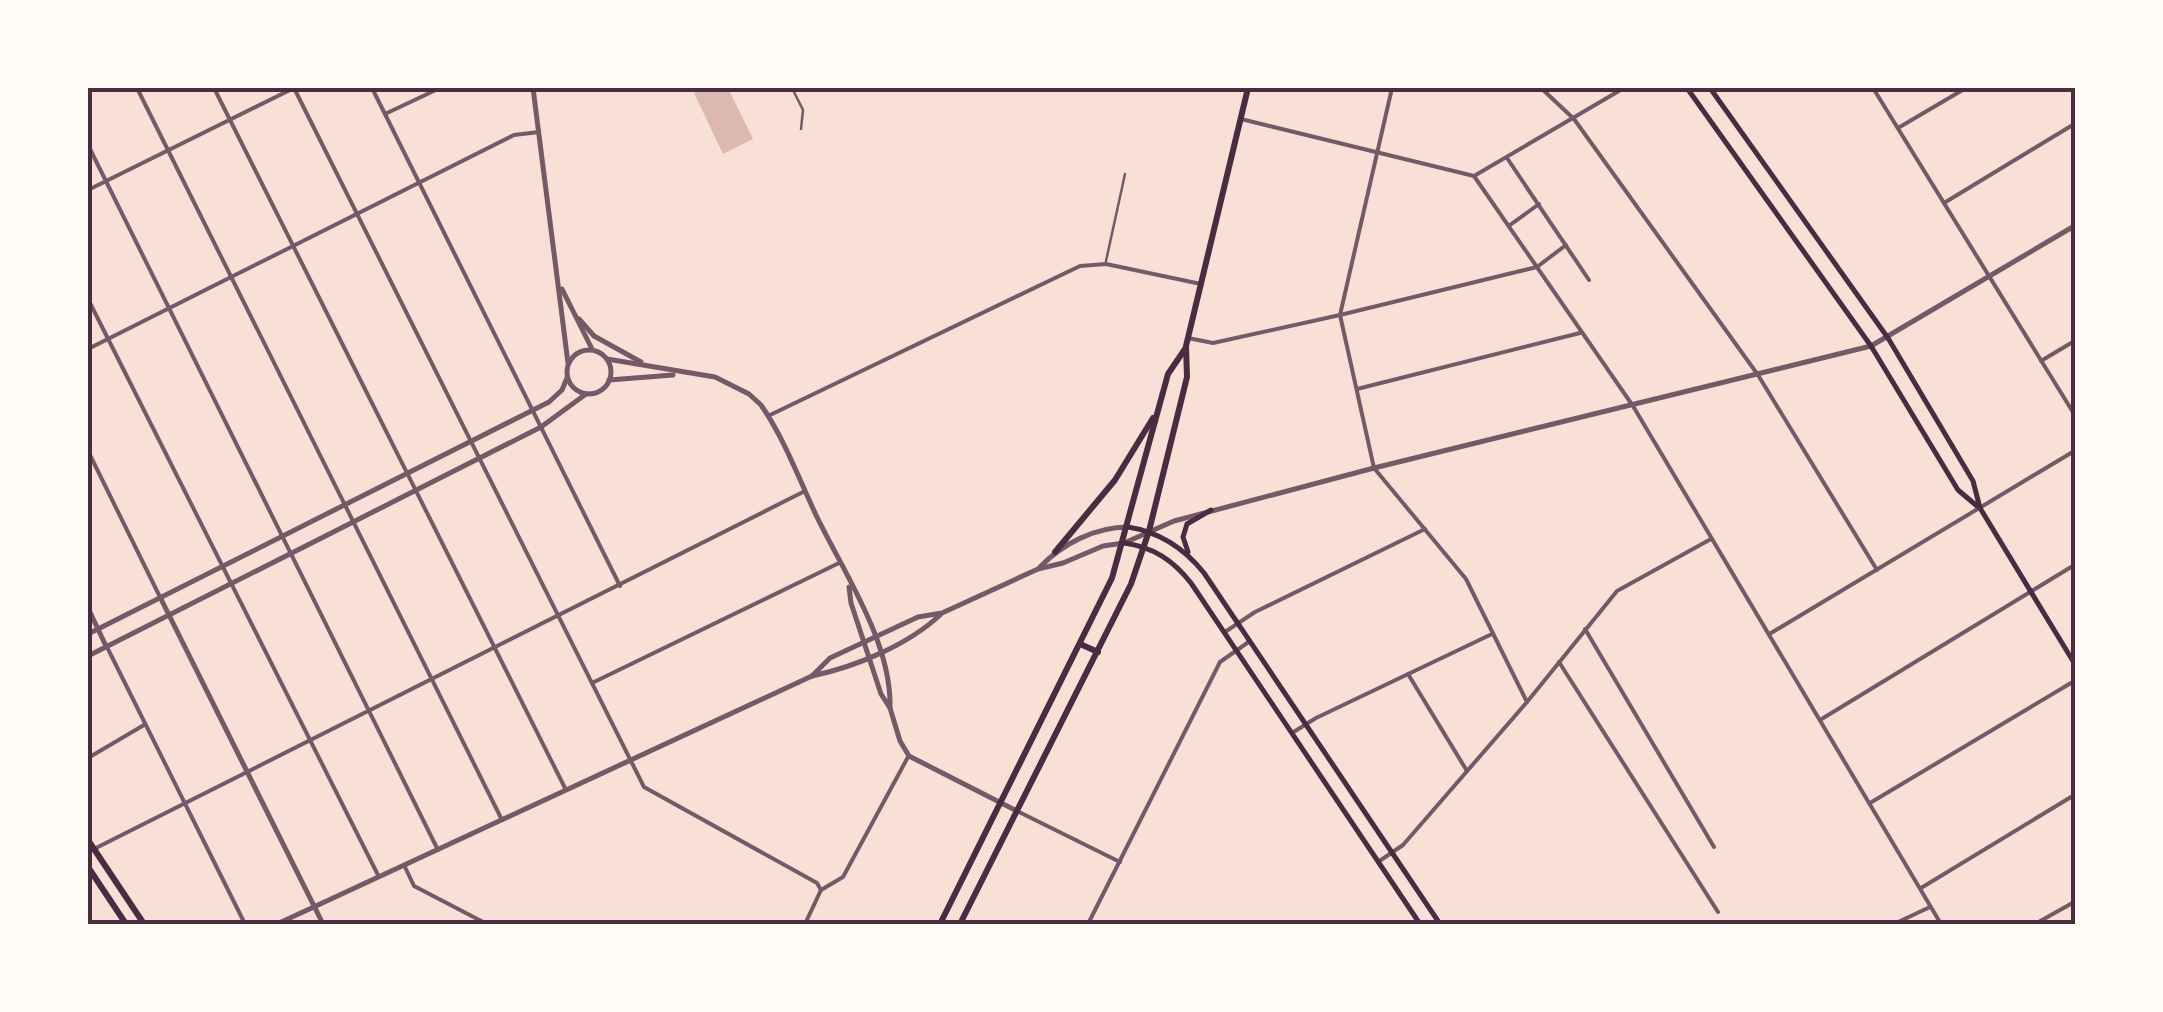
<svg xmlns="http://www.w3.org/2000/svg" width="2163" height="1012" viewBox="0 0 2163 1012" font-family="Helvetica,sans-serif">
<rect width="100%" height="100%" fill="#f7e1d7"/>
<path fill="#dcb8b0" d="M705,88H728L753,139L723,154L694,93Z"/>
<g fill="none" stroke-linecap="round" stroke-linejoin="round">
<path stroke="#755966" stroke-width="2.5" d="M1106,261L1125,174"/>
<path stroke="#755966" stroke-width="2.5" d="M792,88L803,110L801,129"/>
<g stroke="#755966" stroke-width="4">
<path d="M137,88L502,820"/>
<path d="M214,88L566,790"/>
<path d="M294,88L644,787L817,883L821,890"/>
<path d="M372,88L620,586"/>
<path d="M1392,88L1340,315L1374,468L1466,579L1527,702"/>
<path d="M1541,88L1574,119L1758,375L1877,570"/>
<path d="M1873,88L2076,417"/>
<path d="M385,114L440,88"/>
<path d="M1241,119L1474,176L1633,406L1941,924"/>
<path d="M1898,128L1966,88"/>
<path d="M88,145L438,850"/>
<path d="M1507,158L1589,280"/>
<path d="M1474,176L1624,88"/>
<path d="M88,190L294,88"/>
<path d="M1944,203L2076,123"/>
<path d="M1510,225L1539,204"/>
<path d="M88,299L379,877"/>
<path d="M1188,338L1213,343L1340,315L1537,267L1566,245"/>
<path d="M88,349L514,135L539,132"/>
<path d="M2041,361L2076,340"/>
<path d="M1357,389L1580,333"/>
<path d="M768,416L1080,266L1106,264L1201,284"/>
<path d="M88,451L160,597"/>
<path d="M1585,629L1714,847"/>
<path d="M1225,632L1255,612L1425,529"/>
<path d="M1771,633L2076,450"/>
<path d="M107,647L245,924"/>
<path d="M1559,662L1718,912"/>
<path d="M1408,674L1467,771"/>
<path d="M592,683L839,563"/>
<path d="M1820,720L2076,564"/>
<path d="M1292,733L1316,718L1492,634"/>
<path d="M88,758L144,725"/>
<path d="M1870,803L2076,680"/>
<path d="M1017,811L1120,862"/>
<path d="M94,849L805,491"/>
<path d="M1378,862L1403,845L1527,702L1617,591L1711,539"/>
<path d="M404,865L414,886L487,924"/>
<path d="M1921,888L2076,794"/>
<path d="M805,924L821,890L843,877L908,757"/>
<path d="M1088,924L1220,662L1250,641"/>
<path d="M1894,924L1930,907"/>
<path d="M2035,924L2076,901"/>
</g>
<g stroke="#755966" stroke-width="5">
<path d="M533,88L568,363"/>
<path d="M562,289L592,349"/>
<path d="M579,319L594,336L641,362"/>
<circle cx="589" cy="372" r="22"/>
<path d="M607,359L715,377L749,394L761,405C784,438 799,479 816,515C844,573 892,643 890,708"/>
<path d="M609,380L673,375"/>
<path d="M1040,567C1062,544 1095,527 1128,527"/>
<path d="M849,587L851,603L881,694L890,708L900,741L909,756L1017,811"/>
<path d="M160,597L323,924"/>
<path d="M88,608L106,646"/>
<path d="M88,634L549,402L562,390L567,378"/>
<path d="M88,656L541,427L586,394"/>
<path d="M812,676L830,658L918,617L942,613L1038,569L1063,563L1103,546L1124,543L1174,521L1374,468L1871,346L2076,225"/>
<path d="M277,924L812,676C855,667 908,645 940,615"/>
</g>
<g stroke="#4a2c40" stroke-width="5">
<path d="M1687,88L1871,346L1958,490L1977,506"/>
<path d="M1710,88L1888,338L1973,481L1980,508L2076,666"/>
<path d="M1128,527C1160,532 1184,548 1204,573L1440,924"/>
<path d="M1124,543C1153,547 1173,560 1191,583L1420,924"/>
<path d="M1188,552L1183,537L1187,524L1211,510"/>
</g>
<g stroke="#4a2c40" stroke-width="6">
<path d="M1055,552L1115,480L1153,418"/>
<path d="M1080,644L1098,652"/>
<path d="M940,924L1112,578L1168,374L1185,349"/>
<path d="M960,924L1131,584L1149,531L1187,377L1186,346L1248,88"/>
</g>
<g stroke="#4a2c40" stroke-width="6">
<path d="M88,840L144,924"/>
<path d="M88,867L126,924"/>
</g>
</g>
<rect width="2163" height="1012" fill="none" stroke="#fffaf5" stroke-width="180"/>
<rect x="90" y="90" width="1983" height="832" fill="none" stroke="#4a2c40" stroke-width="4"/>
</svg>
